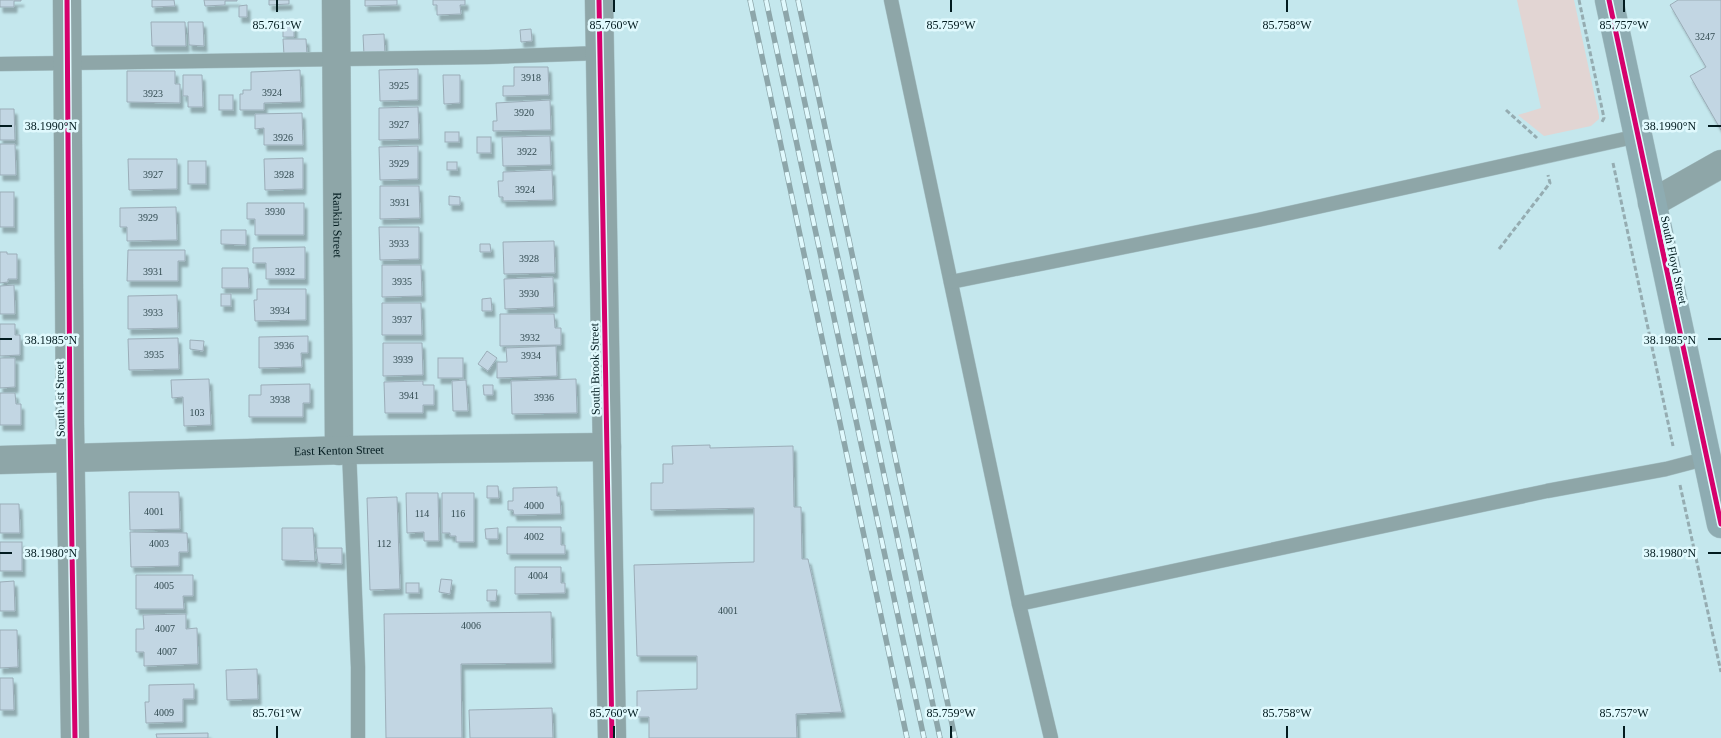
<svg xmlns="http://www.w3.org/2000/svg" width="1721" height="738" viewBox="0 0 1721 738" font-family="Georgia,serif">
<defs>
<filter id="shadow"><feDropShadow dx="3" dy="5.5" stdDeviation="1" flood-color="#0004"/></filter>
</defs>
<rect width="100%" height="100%" fill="#c4e7ed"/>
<path fill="#e2d5d3" d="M1517,0H1574L1599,116V119L1591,126L1544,136L1518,115L1541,108Z"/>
<g fill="#c2d6e3" stroke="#9badb8" filter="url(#shadow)">
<path d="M0,0H21V1H14V7H0Z"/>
<path d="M152,0H174L175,6L152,7Z"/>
<path d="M204,0H237V1H225V5L205,6Z"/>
<path d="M269,0H289V4L269,5Z"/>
<path d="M365,0H397V5L365,6Z"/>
<path d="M433,0H465V5H460L461,14L437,15V5H433Z"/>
<path d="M1678,0H1721V130L1690,76L1706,67L1670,5Z"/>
<path d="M247,5V17H239V6Z"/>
<path d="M151,22H185L186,46H152Z"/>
<path d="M188,22H203L204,46L189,45Z"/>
<path d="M294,25V37H283V26Z"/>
<path d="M531,29L532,41L521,42L520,30Z"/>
<path d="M384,34L385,55H364L363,35Z"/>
<path d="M283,39H306L307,55H284Z"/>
<path d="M514,67H548L549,95L503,96V86H514Z"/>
<path d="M418,69V100L380,101L379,70Z"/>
<path d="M300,70L301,102L264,103V110H240V94H243V90H251V72Z"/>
<path d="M127,71H175V84H180V103L127,102Z"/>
<path d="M183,75H202L203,107H188V96H183Z"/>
<path d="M443,75H460V103L444,104Z"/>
<rect x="219" y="95" width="14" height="15"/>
<path d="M550,100L551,130L493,131V121H497L496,103Z"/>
<path d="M418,107L419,139L379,140V108Z"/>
<path d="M0,109H14L15,140H0Z"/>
<path d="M302,113L303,145H264V128L255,129V114Z"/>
<rect x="445" y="132" width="14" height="10"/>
<path d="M550,136L551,165L503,166L502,137Z"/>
<rect x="477" y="137" width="14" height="16"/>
<path d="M0,144H15L16,175H0Z"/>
<path d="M418,146V179L380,180L379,147Z"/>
<path d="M303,158V189L265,190L264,159Z"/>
<path d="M128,159H177V189L129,190Z"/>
<rect x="188" y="161" width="18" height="23"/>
<rect x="447" y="162" width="10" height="8"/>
<path d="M552,170L553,200L503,201V197H499L498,181H503V172Z"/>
<path d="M380,186H419L420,218L380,219Z"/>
<rect x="0" y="192" width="14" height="35"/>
<path d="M449,196L460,197V205H449Z"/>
<path d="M247,203H304V235H255V219H247Z"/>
<path d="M176,207L177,240L127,241V227H120V208Z"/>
<path d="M379,227H419V259L380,260Z"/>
<path d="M221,230H246V245L221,244Z"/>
<path d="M554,241L555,273L504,274L503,242Z"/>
<path d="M480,244H490L491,252H480Z"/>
<path d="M305,247V279H266V263H253V248Z"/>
<path d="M128,250H185V261H178V281H127Z"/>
<path d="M0,252H7V254H17V279H8V282L0,283Z"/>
<path d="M382,265H421L422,296L382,297Z"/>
<path d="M222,268H248L249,288H222Z"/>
<path d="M553,277L554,307L505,309L504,279Z"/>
<path d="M14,285L15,314H0V286Z"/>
<path d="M257,289H306V320L255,321L254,300H257Z"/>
<rect x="221" y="294" width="10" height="12"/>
<path d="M177,295L178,328L128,329V296Z"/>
<path d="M491,298L492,311H482V299Z"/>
<path d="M382,303H421L422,335H382Z"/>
<path d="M500,314H554L555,328H561V345L500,346Z"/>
<path d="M0,324H15V335H20V355L0,356Z"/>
<path d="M308,336V353H301L302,367L259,368V337Z"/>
<path d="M178,338L179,369L129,370L128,339Z"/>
<path d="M190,340L204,341L203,351L190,349Z"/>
<path d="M383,343H422L423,375L383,376Z"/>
<path d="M556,346L557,376L497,378V362H507L506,348Z"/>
<path d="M487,351L497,358L488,371L478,364Z"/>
<path d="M0,358H15V387L0,388Z"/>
<rect x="438" y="358" width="25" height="20"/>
<path d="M209,379L211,425L184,426L183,397L172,398L171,380Z"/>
<path d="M576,379L577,413L512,414L511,381Z"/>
<path d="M466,380L468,411H453L452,381Z"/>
<path d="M423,381V385H434V405H423V413H385L384,382Z"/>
<path d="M310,384V403H303V417H249V395H261V385Z"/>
<path d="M483,385H493V395H484Z"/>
<path d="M0,393H15L16,404H21V425H0Z"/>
<path d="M710,445V448L793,446L794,507H801L802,559H808L842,712L796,714L797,738H649V717H637V691L697,689V656H637L634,565L754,562V508L651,510V483H663V464H673L672,446Z"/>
<path d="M487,486H498L499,498H487Z"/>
<path d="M557,487V496H560L561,514L514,515L513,510H508V501H513V488Z"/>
<path d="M129,492H179L180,529L130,530Z"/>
<path d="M406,493H438L439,541H424V532L407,533Z"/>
<path d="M442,493H474V542H456V536H450V533H442Z"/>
<path d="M397,497L400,589L370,590L367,498Z"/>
<path d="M0,504H19L20,533H0Z"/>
<path d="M507,527H561V545H565V554H507Z"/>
<path d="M282,528H313L315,561L282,560Z"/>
<path d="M498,528V539H486L485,529Z"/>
<path d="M130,532L187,533L188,552H179V566L131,567Z"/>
<rect x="0" y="542" width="22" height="29"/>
<path d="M316,548H342V564L318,563Z"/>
<path d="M515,567H561V583H565V593L515,594Z"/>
<path d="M136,575H193V596H183L184,609H136Z"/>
<path d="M441,579L452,580L450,594L439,592Z"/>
<path d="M14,581L15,611H0V582Z"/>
<rect x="406" y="583" width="13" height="10"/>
<path d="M487,590H497L496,601H487Z"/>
<path d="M551,612L552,663L461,664L462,738H386L384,614Z"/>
<path d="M186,614V629L197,628L198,664L144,666V652H136V629H144L143,615Z"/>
<path d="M0,630H17L18,667L0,668Z"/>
<path d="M257,669L258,699L227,700L226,670Z"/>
<path d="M0,678H13L14,710H0Z"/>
<path d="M194,684V699H183V722L146,723L145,702H149V685Z"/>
<path d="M552,708L553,738H470L469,710Z"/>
<path d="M208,733V738H157L156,734Z"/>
</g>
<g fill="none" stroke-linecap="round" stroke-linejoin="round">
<g stroke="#a8c4c9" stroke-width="15">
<g id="lane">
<path d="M891,0L1019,604L1051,738"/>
<path d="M0,64L488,57L600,53"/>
<path d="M951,282L1258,220L1638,136"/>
<path d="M349,450L358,667V738"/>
<path d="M1019,604L1547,491L1666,469L1708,458"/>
</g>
</g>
<g stroke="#a8c4c9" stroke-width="29">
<g id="street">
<path d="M67,0L70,424L75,738"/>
<path id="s1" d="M336,0L339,451"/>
<path d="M599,0L612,738"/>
<path d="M1652,203L1721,164"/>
<path id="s2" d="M0,460L349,450L607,447"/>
</g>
</g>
<g stroke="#a8c4c9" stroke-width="29">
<path id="secondary" d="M1609,0L1721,524"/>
</g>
<g stroke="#95acb1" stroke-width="3" stroke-dasharray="5 2.5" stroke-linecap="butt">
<path d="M1579,0L1604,118L1601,124"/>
<path d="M1506,110L1537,138"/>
<path d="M1613,163L1673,446"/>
<path d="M1499,249L1550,183L1548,175"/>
<path d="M1680,485L1721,672"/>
</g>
<use href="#lane" stroke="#8ea6a8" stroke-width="14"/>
<use href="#street" stroke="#8ea6a8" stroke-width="28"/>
<use href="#secondary" stroke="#8eacb2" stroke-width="28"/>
<g stroke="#8da6aa" stroke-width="5.5">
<g id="rail">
<path d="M750,0L907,738"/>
<path d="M766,0L924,738"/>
<path d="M783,0L940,738"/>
<path d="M798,0L955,738"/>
</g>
</g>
<use href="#rail" stroke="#e0f9fd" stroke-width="4" stroke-dasharray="11" stroke-linecap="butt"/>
<g stroke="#e0f9fd" stroke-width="8">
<g id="cycleway">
<path d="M67,0L70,424L75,738"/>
<path d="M599,0L612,738"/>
<path d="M1609,0L1721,524"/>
</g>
</g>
<use href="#cycleway" stroke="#d6006c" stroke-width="5"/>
</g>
<path fill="none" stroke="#021b1f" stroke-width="2" d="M277,0V12M614,0V12M951,0V12M1287,0V12M1624,0V12M0,126H12M1708,126H1721M0,339H12M1708,339H1721M0,553H12M1708,553H1721M277,726V738M614,726V738M951,726V738M1287,726V738M1624,726V738"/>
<g text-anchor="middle" stroke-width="5" stroke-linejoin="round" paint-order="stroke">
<g font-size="10" fill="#324a50">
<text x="1705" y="40">3247</text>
<text x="531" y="81">3918</text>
<text x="399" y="89">3925</text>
<text x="272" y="96">3924</text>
<text x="153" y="97">3923</text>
<text x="524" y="116">3920</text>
<text x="399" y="128">3927</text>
<text x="283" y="141">3926</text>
<text x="527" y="155">3922</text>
<text x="399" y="167">3929</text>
<text x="153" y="178">3927</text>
<text x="284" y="178">3928</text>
<text x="525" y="193">3924</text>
<text x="400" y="206">3931</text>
<text x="275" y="215">3930</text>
<text x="148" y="221">3929</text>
<text x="399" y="247">3933</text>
<text x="529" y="262">3928</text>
<text x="153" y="275">3931</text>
<text x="285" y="275">3932</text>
<text x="402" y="285">3935</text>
<text x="529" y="297">3930</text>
<text x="280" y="314">3934</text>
<text x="153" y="316">3933</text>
<text x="402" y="323">3937</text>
<text x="530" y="341">3932</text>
<text x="284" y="349">3936</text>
<text x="154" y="358">3935</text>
<text x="531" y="359">3934</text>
<text x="403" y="363">3939</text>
<text x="409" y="399">3941</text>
<text x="544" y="401">3936</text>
<text x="280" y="403">3938</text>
<text x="197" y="416">103</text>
<text x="534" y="509">4000</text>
<text x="154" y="515">4001</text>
<text x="422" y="517">114</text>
<text x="458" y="517">116</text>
<text x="534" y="540">4002</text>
<text x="159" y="547">4003</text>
<text x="384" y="547">112</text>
<text x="538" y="579">4004</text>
<text x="164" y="589">4005</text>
<text x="728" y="614">4001</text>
<text x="471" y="629">4006</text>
<text x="165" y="632">4007</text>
<text x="167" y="655">4007</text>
<text x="164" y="716">4009</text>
</g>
<g font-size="12" fill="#021b1f" stroke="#e0f9fd">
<text dy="4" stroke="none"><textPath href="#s1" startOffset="225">Rankin Street</textPath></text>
<text transform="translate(1674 260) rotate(78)" y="4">South Floyd Street</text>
<text transform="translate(595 369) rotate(-91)" y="4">South Brook Street</text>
<text transform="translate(60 399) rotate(-91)" y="4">South 1st Street</text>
<text dy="4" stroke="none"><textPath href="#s2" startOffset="339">East Kenton Street</textPath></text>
</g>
</g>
<g font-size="12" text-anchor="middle" fill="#021b1f" stroke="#e0f9fd" stroke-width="5" stroke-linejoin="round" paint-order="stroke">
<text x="277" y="29">85.761°W</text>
<text x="614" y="29">85.760°W</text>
<text x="951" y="29">85.759°W</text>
<text x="1287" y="29">85.758°W</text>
<text x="1624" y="29">85.757°W</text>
<text x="51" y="130">38.1990°N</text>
<text x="1670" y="130">38.1990°N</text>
<text x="51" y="344">38.1985°N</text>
<text x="1670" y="344">38.1985°N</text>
<text x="51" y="557">38.1980°N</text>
<text x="1670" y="557">38.1980°N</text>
<text x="277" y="717">85.761°W</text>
<text x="614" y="717">85.760°W</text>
<text x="951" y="717">85.759°W</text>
<text x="1287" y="717">85.758°W</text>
<text x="1624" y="717">85.757°W</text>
</g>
</svg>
